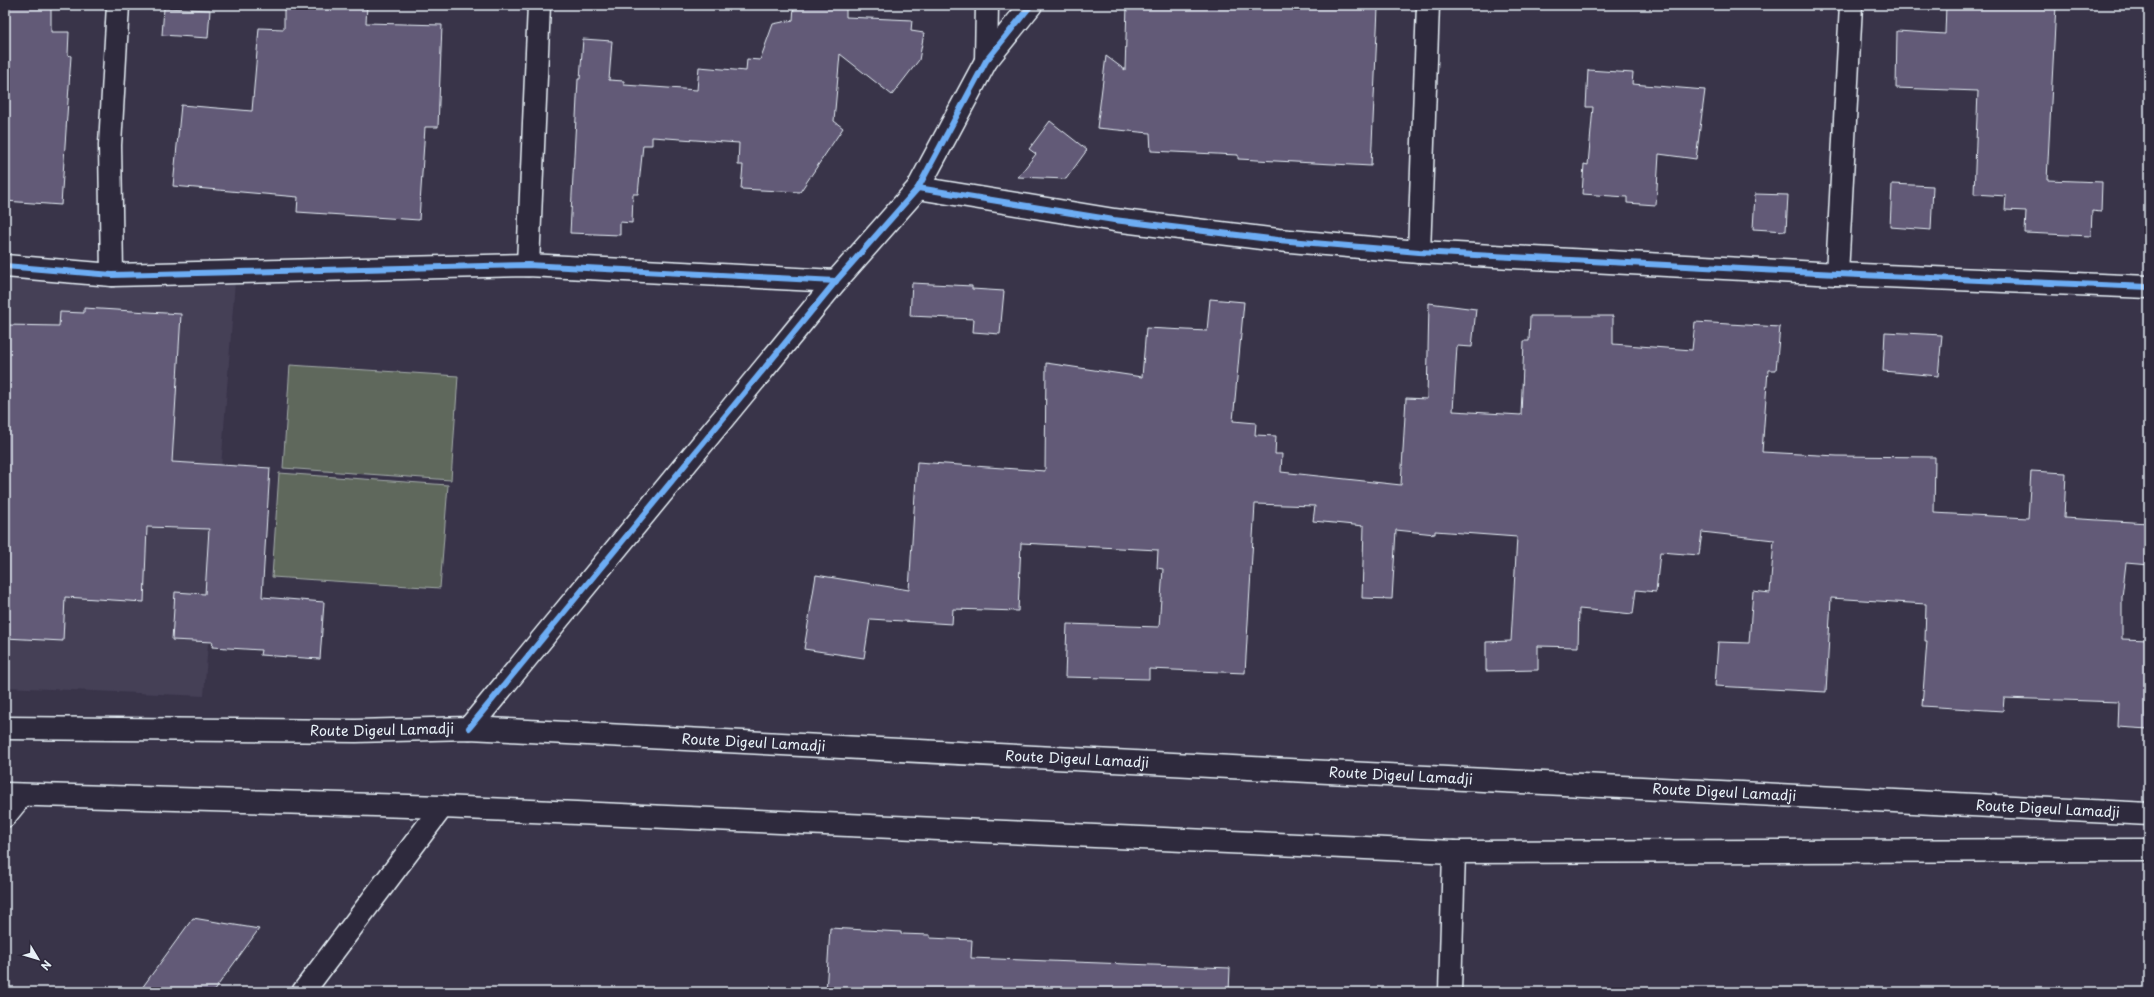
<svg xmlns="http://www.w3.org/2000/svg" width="2154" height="997" viewBox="0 0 2154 997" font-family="'Playpen Sans',sans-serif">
<rect width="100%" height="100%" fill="#393449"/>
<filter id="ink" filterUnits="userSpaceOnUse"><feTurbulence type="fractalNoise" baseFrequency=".025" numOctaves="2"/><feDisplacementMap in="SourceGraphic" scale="8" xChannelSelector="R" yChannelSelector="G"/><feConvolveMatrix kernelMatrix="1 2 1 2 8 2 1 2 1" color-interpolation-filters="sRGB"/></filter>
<g filter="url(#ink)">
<path fill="#453f57" d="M5,271L235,281L204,696L5,687Z"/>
<g fill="#5f685c" stroke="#a4acaa">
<path d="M290,365L458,376L451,480L283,468Z"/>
<path d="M279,473L448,485L440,588L272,577Z"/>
</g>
<g fill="#625a77" stroke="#e8f1f8">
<path d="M5,5L51,6V32H69L68,55L71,56L61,205L5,201Z"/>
<path d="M284,5H367L366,23L442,25L438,127H425L419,220L297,212L298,197L173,186L181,105L252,111L259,28L284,29Z"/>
<path d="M794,5H846V17L912,20L911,31L924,33L919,60L892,95L840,54L834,121L843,128L800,192L741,189L743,165H738L739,143L652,137V145H643L638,194H633L632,223L620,222V235L570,233L578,79H580L583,39L612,41L609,80L624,81V85L697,90L699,67L746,71L747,59L760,60L773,24L793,20Z"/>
<path d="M1127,5H1312L1378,8L1371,166L1238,159V155L1151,151L1150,133L1097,128L1106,56L1125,70Z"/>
<path d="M1946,5H2056L2047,180L2102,182L2101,212L2092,211L2091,236L2025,233L2026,211L2005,210L2006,196L1974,194L1978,91L1896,88L1897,31L1945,34Z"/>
<path d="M164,8L210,10L208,38L162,35Z"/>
<path d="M1588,70L1633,73L1632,84L1705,90L1696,159L1659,154L1656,205L1627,203V197L1582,194L1584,164L1588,165L1593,107H1586Z"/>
<path d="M1050,121L1087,150L1066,179L1018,177L1036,154L1029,149Z"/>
<path d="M1892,184L1933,186L1931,230L1890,227Z"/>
<path d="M1755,194L1788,195L1786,231L1753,229Z"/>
<path d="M912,283L972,286V289L1004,291L1000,334L973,332L974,319L910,316Z"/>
<path d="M1210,299L1244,302L1233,421L1256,423L1255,435L1276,436L1275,454H1282L1281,472L1401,485L1406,398L1427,399L1429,303L1476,309L1472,347L1457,346L1453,411L1521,415L1524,341H1529L1530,316H1613V344L1692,350L1695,322L1780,327L1776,370H1768L1762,452L1837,456L1935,457L1934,513L2028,518L2031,471L2066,473L2064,518L2149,523V565L2126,563L2122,597V639L2149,640V729L2118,727L2119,702L2004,698L2003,711L1922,706L1927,641H1925L1926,604L1831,598L1826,692L1715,686L1718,642L1749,643L1753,591L1770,593L1774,540L1702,532L1699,555L1660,552L1656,592L1636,590L1633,614L1579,609L1578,647L1538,646V670L1486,671V642L1511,641L1517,537L1435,531V534L1396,530L1392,599L1362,598L1364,526L1313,521L1315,506L1255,504L1245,673L1149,669V679L1065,677L1067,624L1159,627L1163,569L1157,568L1158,550L1021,543L1018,611L953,609L952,624L870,619L864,658L804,649L816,575L909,590L917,462L1045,471L1046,363L1142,377L1146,328L1207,331Z"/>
<path d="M84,308L181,314L172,462L270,468L262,597L324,602L320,659L260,655L261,650L212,647L213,642L172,640L175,592L205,594L209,529L147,527L144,602L65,597L63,641L5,638V325L59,326L60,312L84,313Z"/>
<path d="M1885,332L1942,335L1938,376L1883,371Z"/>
<path d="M193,918L259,929L213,992H139Z"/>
<path d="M830,928L901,932V934L930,935V938L972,940L971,958L1230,968L1229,992H826Z"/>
</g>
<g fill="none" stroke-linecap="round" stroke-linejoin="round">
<g stroke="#e8f1f8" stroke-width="25">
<g id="street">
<path d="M986,61L987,5"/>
<path d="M918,188L1114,220L1278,240L1419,252L1837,274L2149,287"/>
<path d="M1419,252L1428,5"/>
<path d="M528,265L539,5"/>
<path d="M5,266L112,275L528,265L836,281"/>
<path d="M1837,274L1851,5"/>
<path d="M112,275L110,145L118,5"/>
<path d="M469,728L836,281L918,188L986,61L1031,5"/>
<path d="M5,816L22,795"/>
<path d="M303,992L442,807"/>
<path d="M1450,992L1454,852"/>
</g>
</g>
<g stroke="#e8f1f8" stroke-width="25">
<g id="secondary">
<path id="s1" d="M5,728L356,731L469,728L2149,814"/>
<path d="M5,794L442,807L1454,852L2149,850"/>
</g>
</g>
<use href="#street" stroke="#2f2a3d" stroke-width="22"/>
<use href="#secondary" stroke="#2f2a3d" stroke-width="22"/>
<g stroke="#2f2a3d" stroke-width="8">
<g id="cycleway">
<path d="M918,188L1114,220L1278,240L1419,252L1837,274L2149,287"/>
<path d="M5,266L112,275L528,265L836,281"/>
<path d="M469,728L836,281L918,188L986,61L1031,5"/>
</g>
</g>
<use href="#cycleway" stroke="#6dadf4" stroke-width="6"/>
</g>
</g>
<g text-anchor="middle" stroke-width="3" stroke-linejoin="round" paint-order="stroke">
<g font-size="14" fill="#e8f1f8" stroke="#2f2a3d">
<text dy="5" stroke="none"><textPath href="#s1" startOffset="377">Route Digeul Lamadji</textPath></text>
<text dy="5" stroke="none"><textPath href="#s1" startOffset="749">Route Digeul Lamadji</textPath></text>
<text dy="5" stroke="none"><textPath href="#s1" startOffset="1073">Route Digeul Lamadji</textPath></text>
<text dy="5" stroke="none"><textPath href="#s1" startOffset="1397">Route Digeul Lamadji</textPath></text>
<text dy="5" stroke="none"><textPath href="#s1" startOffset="1721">Route Digeul Lamadji</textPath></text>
<text dy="5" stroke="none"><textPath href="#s1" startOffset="2045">Route Digeul Lamadji</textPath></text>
</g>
</g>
<rect width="2154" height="997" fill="none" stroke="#2f2a3d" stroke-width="20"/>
<rect x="10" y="10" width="2134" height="977" fill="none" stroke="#e8f1f8" stroke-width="1.5" filter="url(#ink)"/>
<g transform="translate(38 959) rotate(128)" stroke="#2f2a3d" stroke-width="3" paint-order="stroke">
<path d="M0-3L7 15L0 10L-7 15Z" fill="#e8f1f8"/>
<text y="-6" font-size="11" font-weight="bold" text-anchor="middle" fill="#e8f1f8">N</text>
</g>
</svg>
